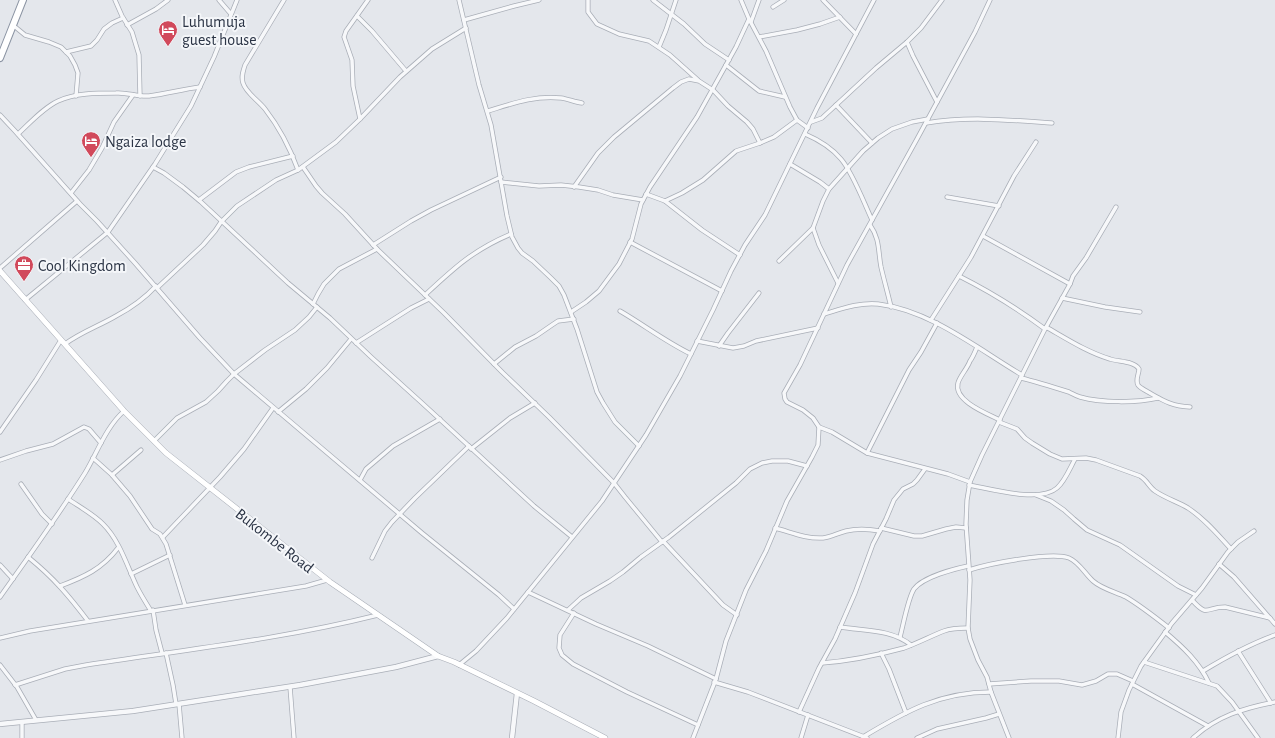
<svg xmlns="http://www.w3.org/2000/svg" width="1275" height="738" viewBox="0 0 1275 738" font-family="'Alegreya Sans',sans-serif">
<rect width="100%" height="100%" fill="#e4e7ec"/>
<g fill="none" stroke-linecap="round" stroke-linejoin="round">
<g stroke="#a9aeb7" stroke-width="5">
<g id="minor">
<path d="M115,0L122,16L132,32L139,55L140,96"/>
<path d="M219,0L231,14"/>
<path d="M284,0L245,65C243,71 241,77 243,83C246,93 258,100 265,109C279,127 290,148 298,170"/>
<path d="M459,0L479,85L491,125L507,216L512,237L518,248L522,253L533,261L551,278L559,286L564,295L577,329L597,392L603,403L615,422L639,446"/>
<path d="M588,0V12L597,24L619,34L649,41L670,55L698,80"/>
<path d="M653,0L684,24L705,44L729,60"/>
<path d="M741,0L749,19L766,51L790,107L797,120L808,128"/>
<path d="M823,0L856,34"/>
<path d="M773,7L784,0"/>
<path d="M357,16L372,31L406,71"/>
<path d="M464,20L514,6L539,0"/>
<path d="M751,22L759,0"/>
<path d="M127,25L156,9L168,0"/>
<path d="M14,26L25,35L49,42L61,47L70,56L75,65L78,73L76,96"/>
<path d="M759,37L797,30L820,24L840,17"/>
<path d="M907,42L913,56L937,102"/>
<path d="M659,47L666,30L676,0"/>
<path d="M66,52L91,46L97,40L104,29L112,23L123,18"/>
<path d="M726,65L759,91L785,97"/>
<path d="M836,105L872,143"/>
<path d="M488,111C511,104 535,95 561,98C568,99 575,102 582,103"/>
<path d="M0,115L15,131L80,204L97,221L135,263L200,338L234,374L422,533L499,595L514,609"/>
<path d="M360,119L353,86L352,60L344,37L346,31L368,0"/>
<path d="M811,122L822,118L876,68L907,42L921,28L942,0"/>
<path d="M926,123C968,116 1010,120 1052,123"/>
<path d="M18,134C30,123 43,108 58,101C75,93 97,93 116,93C127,92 138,97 149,96C166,94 183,89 200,87"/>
<path d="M805,134C819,140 831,147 841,159C853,173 864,203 872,220"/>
<path d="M790,164L820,182L829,189"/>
<path d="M153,167L164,173L183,187L201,202L288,283L330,318L370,356L422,403L446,425L534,506L572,537"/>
<path d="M303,167L316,186L322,193L345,214L377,249L444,313L502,372L549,417L614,483L625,497L662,542"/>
<path d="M501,182L539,186L561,185L579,187L598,190L613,195L643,200"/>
<path d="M574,187L598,153L614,137L673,88L681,82L689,79L699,81L713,90L728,106L747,122L753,129L760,143"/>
<path d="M71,193L89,170L102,148L114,122L133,95"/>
<path d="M646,194L665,201L702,230L740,255"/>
<path d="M947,197L999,206"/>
<path d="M199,200L236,172L249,167L293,156"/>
<path d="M665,201L682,193L703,180L736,151L760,143L774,137L797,120"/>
<path d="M870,225C880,239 878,251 881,267C884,280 888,294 891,307"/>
<path d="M983,236L1070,284"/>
<path d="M630,242L722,291"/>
<path d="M373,245L411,221L431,210L501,177"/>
<path d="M779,261L813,228"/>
<path d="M0,268L77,201"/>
<path d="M959,276C989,291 1018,309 1045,329"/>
<path d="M838,283L819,245L813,228L823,201L829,189L863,151L878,138L892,129L912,122L928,119"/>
<path d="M157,288L203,245L215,231L221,222L237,206L276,180L298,170L336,142L360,119L400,77L432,49L466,28"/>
<path d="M425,295C454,268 473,250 511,234"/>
<path d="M1062,298L1105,307L1140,312"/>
<path d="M25,300L108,232L155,164L191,106L214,57L237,0"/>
<path d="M313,304L318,294L324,284L339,269L377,249"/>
<path d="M620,311C644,325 666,342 691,354"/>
<path d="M571,312L586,302L599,291L619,264L632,239L641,204L650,187L697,117L736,47L749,19"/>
<path d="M824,314C841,309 860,302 878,304C930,310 978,349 1022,375"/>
<path d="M931,320L971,257L1014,176L1036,142"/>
<path d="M1046,327C1067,339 1087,352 1110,359C1119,362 1134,361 1139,369C1139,374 1135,380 1138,385C1140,388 1145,390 1148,392C1164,401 1171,406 1190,407"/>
<path d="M697,341L733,348L744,346L756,341L818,328"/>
<path d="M356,343L411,308L429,299"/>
<path d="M65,344C81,332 99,326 116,316C131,308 145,298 156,286"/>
<path d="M719,346L728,333L759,293"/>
<path d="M977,347C975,352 973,357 970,361C967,369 960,376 958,383C953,401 988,414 1000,420"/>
<path d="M494,364L515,347L536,336L552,325L558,321L574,319"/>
<path d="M1021,378C1037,382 1053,387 1069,392C1073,394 1076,396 1080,397C1101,403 1137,403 1158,398"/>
<path d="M278,412L306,389L327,368L351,339"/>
<path d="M999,422L1017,429L1025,438L1032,443L1050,454L1062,459L1086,458L1096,460L1140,476C1147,480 1149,487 1155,491C1165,498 1178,502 1188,508C1205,519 1218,535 1231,549"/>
<path d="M819,427L832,432L867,453L948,474L970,482"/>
<path d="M0,432L36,380L61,340"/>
<path d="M154,441L177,418L206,402L218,391L227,381L234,374L265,350L295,330L309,317L317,307"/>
<path d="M471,449L510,418L535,403"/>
<path d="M867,453L909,370L921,352L937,323"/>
<path d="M93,458L112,475L130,496L152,529L160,534L166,544L185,605"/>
<path d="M0,460L26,451L53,444L84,427L89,429L101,443"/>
<path d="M112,475L141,450"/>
<path d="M360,480L366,469L393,446L440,419"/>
<path d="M21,484L42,514L52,524"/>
<path d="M969,485C991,489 1040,503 1057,488C1065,481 1070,468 1075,459"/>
<path d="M1036,495L1051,501L1064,510L1074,519L1087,530L1120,545L1178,586L1196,595"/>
<path d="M68,499C80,507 93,514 103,524C120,541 127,566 137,587C141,595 146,603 151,611"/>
<path d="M775,528C791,532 805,539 823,538C831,537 838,533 846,531C858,528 869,529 880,531"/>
<path d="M881,528L914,536H922L946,529L956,527L966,528"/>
<path d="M163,537L220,477L244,449L273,408"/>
<path d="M663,541L723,605L737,615"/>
<path d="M28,557C54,578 69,596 88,621"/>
<path d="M372,558L385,531L392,522L415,498L469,446"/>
<path d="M1219,564L1234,577L1275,624"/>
<path d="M0,565L13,579"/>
<path d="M969,570C988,564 1052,551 1069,558C1079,562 1085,574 1093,581C1102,589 1116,592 1126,597C1141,606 1155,617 1169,628"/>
<path d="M131,574L170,555"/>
<path d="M60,586C84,577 102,569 118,548"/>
<path d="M528,592L596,624L648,646L716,679"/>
<path d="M0,597C29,556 58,516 85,473C97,453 106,427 124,411"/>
<path d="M1192,600C1208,618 1206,607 1225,607L1270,618"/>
<path d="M153,610L156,630L162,653"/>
<path d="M568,610L581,598L610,581L623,572L641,557L669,537L736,483L750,469L762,463L772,461H788L807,466"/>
<path d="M574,613L560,635L559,648L562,655L573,664L627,692L698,725"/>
<path d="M840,627C865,631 891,629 911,645"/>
<path d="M1165,632C1183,647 1199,662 1209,683"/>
<path d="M900,637C903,626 908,598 914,589C923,577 954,569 968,566"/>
<path d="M0,638L30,631L306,586L327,580"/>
<path d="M1238,651L1271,703"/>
<path d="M166,653L173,685L176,704"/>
<path d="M881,653L889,669L906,713"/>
<path d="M1144,662L1217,686L1232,702L1258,738"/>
<path d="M822,663C850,661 878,655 904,648C918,643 931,636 944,631C952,628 960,628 968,628"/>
<path d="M0,665L17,687L36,720"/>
<path d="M459,665L476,651L507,618L602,501L646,435L680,376L713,310L731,271L745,245L765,215L817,108L874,0"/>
<path d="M1203,671C1226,657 1250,644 1275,635"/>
<path d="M714,682L748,692L867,738"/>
<path d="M989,684L1031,681H1059L1082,685L1096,681L1108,674H1117L1133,681"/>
<path d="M1132,684L1208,726"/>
<path d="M15,685L65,669L86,665C184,650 282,639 378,615"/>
<path d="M290,687L294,738"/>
<path d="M179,704L182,738"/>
<path d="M799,712L819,668L835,639L855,593L873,544L886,519L894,500L903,489L913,484L917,480L925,469"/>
<path d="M863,737C906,711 940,692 991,692"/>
<path d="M22,738V722"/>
<path d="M693,738L716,679L726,641L746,590L766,551L787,501L812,457L818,445L819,427L813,418L803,410L787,402L785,399L784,393L800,365L847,265L917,139L975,32L990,0"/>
<path d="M801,738L808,715"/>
<path d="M917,738L937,729L986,718L999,714"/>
<path d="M1009,738L991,692L987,677L978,660L970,639L968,628L970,580L966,524L967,500L970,482L982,455L1045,329L1070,284L1073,276L1086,258L1116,207"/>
<path d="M1118,738L1121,712L1129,690L1141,666L1172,623L1202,588L1228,552L1238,542L1254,531"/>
<path d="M1193,738C1217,716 1244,708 1275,702"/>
</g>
</g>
<g stroke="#a9aeb7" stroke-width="6">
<g id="tertiary">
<path d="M0,724L133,711L242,694L300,685L396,667L438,656"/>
<path d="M512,738L517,693"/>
</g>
</g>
<g stroke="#a9aeb7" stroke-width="6">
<path id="secondary" d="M0,271L124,411L166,453L330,582L438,656L454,662L534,701L605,738"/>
</g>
<g stroke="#8b94a3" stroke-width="8">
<path id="trunk" d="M0,58L23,0"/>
</g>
<use href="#minor" stroke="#f7f8fa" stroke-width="3.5"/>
<use href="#tertiary" stroke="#f7f8fa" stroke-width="4.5"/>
<use href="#secondary" stroke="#fff" stroke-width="5"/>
<use href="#trunk" stroke="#fff" stroke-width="6"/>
</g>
<defs>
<g id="hotel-pin" transform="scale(1)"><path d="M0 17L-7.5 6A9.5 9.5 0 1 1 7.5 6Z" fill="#d1495b" stroke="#f4f6f9"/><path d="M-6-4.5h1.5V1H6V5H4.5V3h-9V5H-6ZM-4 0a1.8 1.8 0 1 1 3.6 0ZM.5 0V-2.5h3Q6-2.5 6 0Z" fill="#fff"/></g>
<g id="office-pin" transform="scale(1)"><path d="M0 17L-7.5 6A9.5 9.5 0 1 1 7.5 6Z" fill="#d1495b" stroke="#f4f6f9"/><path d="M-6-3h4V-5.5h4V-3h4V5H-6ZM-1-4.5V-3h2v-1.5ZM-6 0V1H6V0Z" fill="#fff"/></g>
</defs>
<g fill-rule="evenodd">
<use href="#hotel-pin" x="168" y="30"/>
<use href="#hotel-pin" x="91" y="141"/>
<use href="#office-pin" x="24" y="265"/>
</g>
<g text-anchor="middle" stroke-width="4" stroke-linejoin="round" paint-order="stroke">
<g font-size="16" fill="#2b3445" stroke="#f4f6f9" text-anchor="start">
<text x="182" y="27">Luhumuja<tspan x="182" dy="18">guest house</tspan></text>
<text x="105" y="147">Ngaiza lodge</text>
<text x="38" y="271">Cool Kingdom</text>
</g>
<g font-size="16" fill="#2b3445" stroke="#f4f6f9">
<text transform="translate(275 540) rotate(38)" y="6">Bukombe Road</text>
</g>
</g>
</svg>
